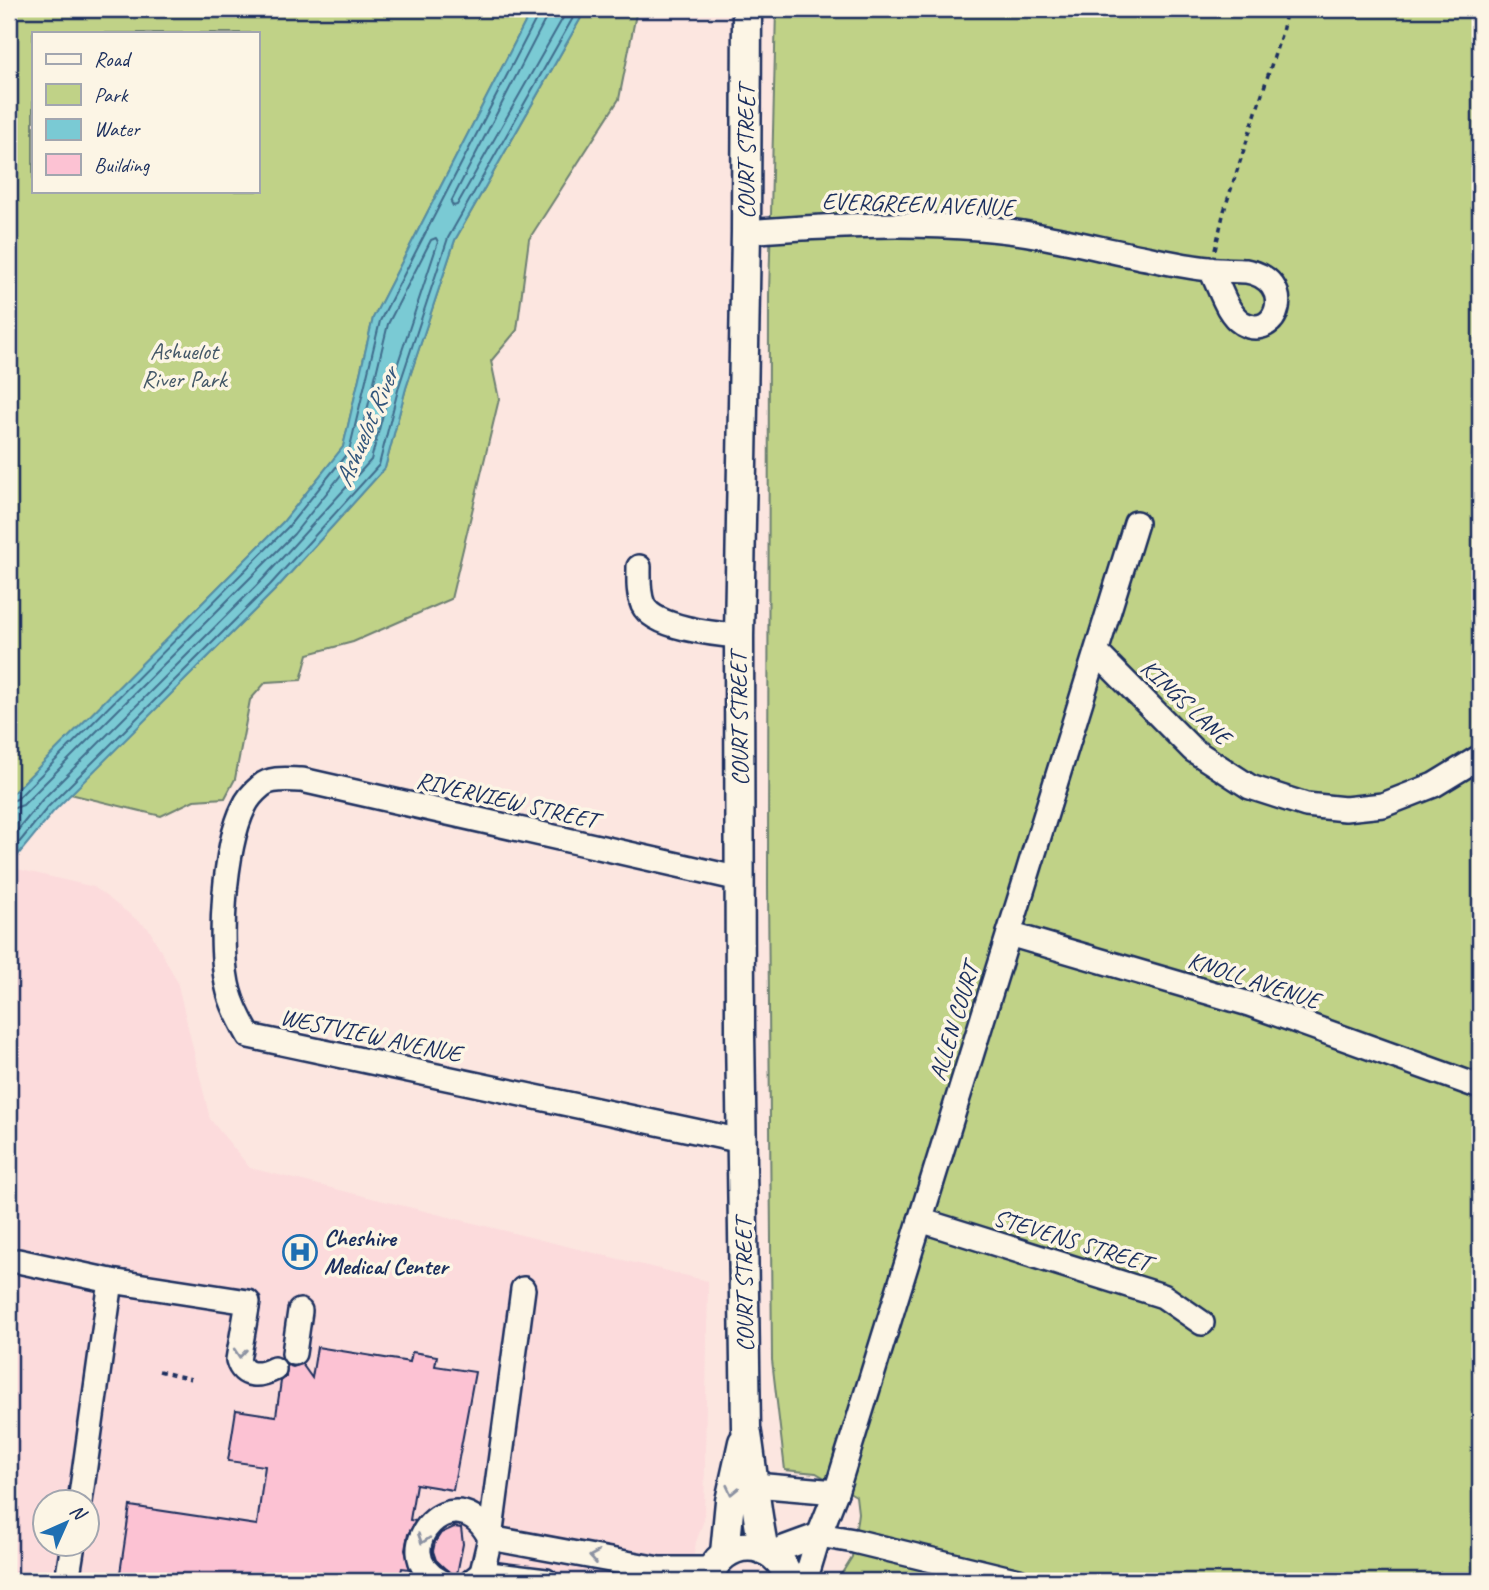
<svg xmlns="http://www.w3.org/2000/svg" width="1489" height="1590" viewBox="0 0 1489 1590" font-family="Caveat,sans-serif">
<rect width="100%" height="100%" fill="#fce6e0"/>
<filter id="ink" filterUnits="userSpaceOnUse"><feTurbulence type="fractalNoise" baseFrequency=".0143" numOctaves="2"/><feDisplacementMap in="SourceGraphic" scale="14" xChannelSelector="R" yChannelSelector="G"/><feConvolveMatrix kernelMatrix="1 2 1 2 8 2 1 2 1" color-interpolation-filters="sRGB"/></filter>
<g filter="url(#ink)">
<path fill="#fcdbdc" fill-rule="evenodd" d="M9,867L94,887L149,929L177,981L210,1119L250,1168L708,1281L704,1520L696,1542L689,1581H9ZM46,1502H88V1544H46Z"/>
<g fill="#c0d287" stroke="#6e8072" stroke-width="2" fill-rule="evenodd">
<path d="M9,9H532L373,318L343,447L283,522L9,797ZM33,33H257V191H33Z"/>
<path d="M586,9H637L619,99L529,239L517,330L491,361L499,399L451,599L353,642L308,654L301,680L266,682L250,700L235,779L225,798L194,800L161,816L70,794L275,590L385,468L406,388L455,240Z"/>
<path d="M776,9H1480V1581H837L852,1557L858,1513L856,1496L816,1473L785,1470L772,1360L768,886L769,295Z"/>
</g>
<path fill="#7acad4" stroke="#548ca5" stroke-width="2" d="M532,9H586L455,240L406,388L385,468L275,590L53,812L9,866V797L283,522L343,447L373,318Z"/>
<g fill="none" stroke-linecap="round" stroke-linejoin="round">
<g stroke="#416d8d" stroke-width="2">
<path d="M548,9L545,20L451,202L453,206L457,205L568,9"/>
<path d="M9,802L17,799L288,527L349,451L380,321L538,15L539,9"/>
<path d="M9,810L23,805L294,534L356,456L388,324L431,240L436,238L438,242L391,384L371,460L263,579L42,800L9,841"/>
<path d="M9,855L48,807L270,585L379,465L399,386L448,238L578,9"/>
</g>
</g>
<g fill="#fcc2d3" stroke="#1b2f5e" stroke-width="2">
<path d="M317,1347L410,1362L412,1352L437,1356L435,1366L475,1372L453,1490L416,1484L410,1520L416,1521L408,1534L405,1550L410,1569L402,1568L399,1581L119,1580L130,1506L257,1525L265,1466L228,1461L236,1410L276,1416L281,1381L286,1377L287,1365L293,1367L302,1364L312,1378Z"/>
<path d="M454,1527L461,1528L463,1544L456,1579L436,1560L433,1551L435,1542L441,1533Z"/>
</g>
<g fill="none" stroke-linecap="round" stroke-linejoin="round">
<g stroke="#1b2f5e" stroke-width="28">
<g id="minor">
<path d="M746,232C824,226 901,222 979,228C1037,232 1094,248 1151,259C1170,263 1189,267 1209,269C1221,271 1233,270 1246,271C1298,280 1278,343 1242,323C1226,313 1220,286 1210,269"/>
<path d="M639,567C639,580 638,593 643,605C654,628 715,634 739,636"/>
<path d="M1097,653L1193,750L1250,787L1306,805L1345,809L1383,805L1434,785L1480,757"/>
<path d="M740,879L302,780C289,780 271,777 261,786C255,791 247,800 244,807C224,846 217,950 229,992C233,1007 241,1022 249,1036L742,1141"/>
<path d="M1009,934L1249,1004L1480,1087"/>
<path d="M920,1220L1163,1296L1202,1323"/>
<path d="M18,1261L111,1281L248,1302L238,1360C243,1378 260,1376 274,1369"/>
<path d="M294,1353L300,1311"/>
<path d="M755,1485L836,1492"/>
<path d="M80,1502L111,1281"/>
<path d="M770,1553L819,1535L854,1541L1019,1581"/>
<path d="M67,1581L73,1544"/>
<path d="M440,1581C383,1551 456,1471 490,1538L659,1569H710"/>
<path d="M472,1581L482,1573L546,1581"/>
<path d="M480,1581L490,1538L523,1289"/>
<path d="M799,1581L809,1568L819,1535L836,1492L1136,523"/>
</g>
</g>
<g stroke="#1b2f5e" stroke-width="33">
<g id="major">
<path d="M747,9L746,232L739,636L740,1032L746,1428C753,1469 755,1510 764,1550"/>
<path d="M725,1553L730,1501L743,1442"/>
<path d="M707,1581C721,1535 776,1535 790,1581"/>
</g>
</g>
<g stroke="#1b2f5e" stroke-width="3.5" stroke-dasharray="5 5" stroke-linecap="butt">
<path d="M1215,250L1224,211L1282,32L1287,9"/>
<path d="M159,1371L191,1379"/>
</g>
<use href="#minor" stroke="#fcf5e5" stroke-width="23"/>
<use href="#major" stroke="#fcf5e5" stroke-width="28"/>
</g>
<defs><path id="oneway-chevron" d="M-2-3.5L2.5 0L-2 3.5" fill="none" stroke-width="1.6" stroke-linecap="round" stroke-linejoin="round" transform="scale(1.75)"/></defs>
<g stroke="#8c92a2">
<use href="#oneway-chevron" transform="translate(240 1353) rotate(95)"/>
<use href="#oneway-chevron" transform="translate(732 1490) rotate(102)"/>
<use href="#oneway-chevron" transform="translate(423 1539) rotate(109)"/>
<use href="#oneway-chevron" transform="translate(594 1557) rotate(-170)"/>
</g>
</g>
<defs>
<g id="hospital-ring" transform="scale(1.75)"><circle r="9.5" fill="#fcf5e5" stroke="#1f6fb2" stroke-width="1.5"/><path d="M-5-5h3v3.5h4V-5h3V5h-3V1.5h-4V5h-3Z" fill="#1f6fb2"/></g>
</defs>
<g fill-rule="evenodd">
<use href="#hospital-ring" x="300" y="1252"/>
</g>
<g text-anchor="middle" stroke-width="7" stroke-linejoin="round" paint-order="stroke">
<g font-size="24" fill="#1b2f5e" stroke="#fcf5e5">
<text transform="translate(746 152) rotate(-90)" y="8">COURT STREET</text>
<text transform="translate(918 204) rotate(2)" y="8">EVERGREEN AVENUE</text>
<text transform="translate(1186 702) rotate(43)" y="8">KINGS LANE</text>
<text transform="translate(739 719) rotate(-91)" y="8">COURT STREET</text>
<text transform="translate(507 800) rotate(13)" y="8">RIVERVIEW STREET</text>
<text transform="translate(1254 980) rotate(18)" y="8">KNOLL AVENUE</text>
<text transform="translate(954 1022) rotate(-73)" y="8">ALLEN COURT</text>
<text transform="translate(371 1035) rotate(12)" y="8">WESTVIEW AVENUE</text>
<text transform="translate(1072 1240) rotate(17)" y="8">STEVENS STREET</text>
<text transform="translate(744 1285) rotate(-91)" y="8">COURT STREET</text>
</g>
<g font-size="24" fill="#445868" stroke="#fcf5e5">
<text x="184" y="359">Ashuelot<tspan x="184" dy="28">River Park</tspan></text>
</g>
<g font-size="24" font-weight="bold" fill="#1b2f5e" stroke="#fcf5e5" text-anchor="start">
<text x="324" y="1246">Cheshire<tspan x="324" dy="28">Medical Center</tspan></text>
</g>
<g font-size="26" font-style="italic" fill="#33567c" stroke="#fcf5e5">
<text transform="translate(366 427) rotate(-67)" y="9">Ashuelot River</text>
</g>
</g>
<rect width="1489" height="1590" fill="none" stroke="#fcf5e5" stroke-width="35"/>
<rect x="18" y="18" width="1454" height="1555" fill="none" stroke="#1b2f5e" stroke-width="2.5" filter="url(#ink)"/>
<rect x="32" y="32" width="228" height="161" fill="#fcf5e5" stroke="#a2a6af" stroke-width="2"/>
<rect x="46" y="54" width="35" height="10" fill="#fcf5e5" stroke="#a2a6af" stroke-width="2"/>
<text x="94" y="66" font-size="21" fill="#1b2f5e">Road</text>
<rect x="46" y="84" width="35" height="21" fill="#c0d287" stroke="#a2a6af" stroke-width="2"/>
<text x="94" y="102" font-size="21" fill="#1b2f5e">Park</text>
<rect x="46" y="119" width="35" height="21" fill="#7acad4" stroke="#a2a6af" stroke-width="2"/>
<text x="94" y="136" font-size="21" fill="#1b2f5e">Water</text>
<rect x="46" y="154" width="35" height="21" fill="#fcc2d3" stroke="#a2a6af" stroke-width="2"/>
<text x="94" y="172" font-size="21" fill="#1b2f5e">Building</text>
<g transform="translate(66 1523) rotate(45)"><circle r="33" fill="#fcf5e5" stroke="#a2a6af" stroke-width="2"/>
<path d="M0-5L12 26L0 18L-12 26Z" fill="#1f6fb2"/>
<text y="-10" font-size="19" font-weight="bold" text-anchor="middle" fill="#1b2f5e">N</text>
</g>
</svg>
